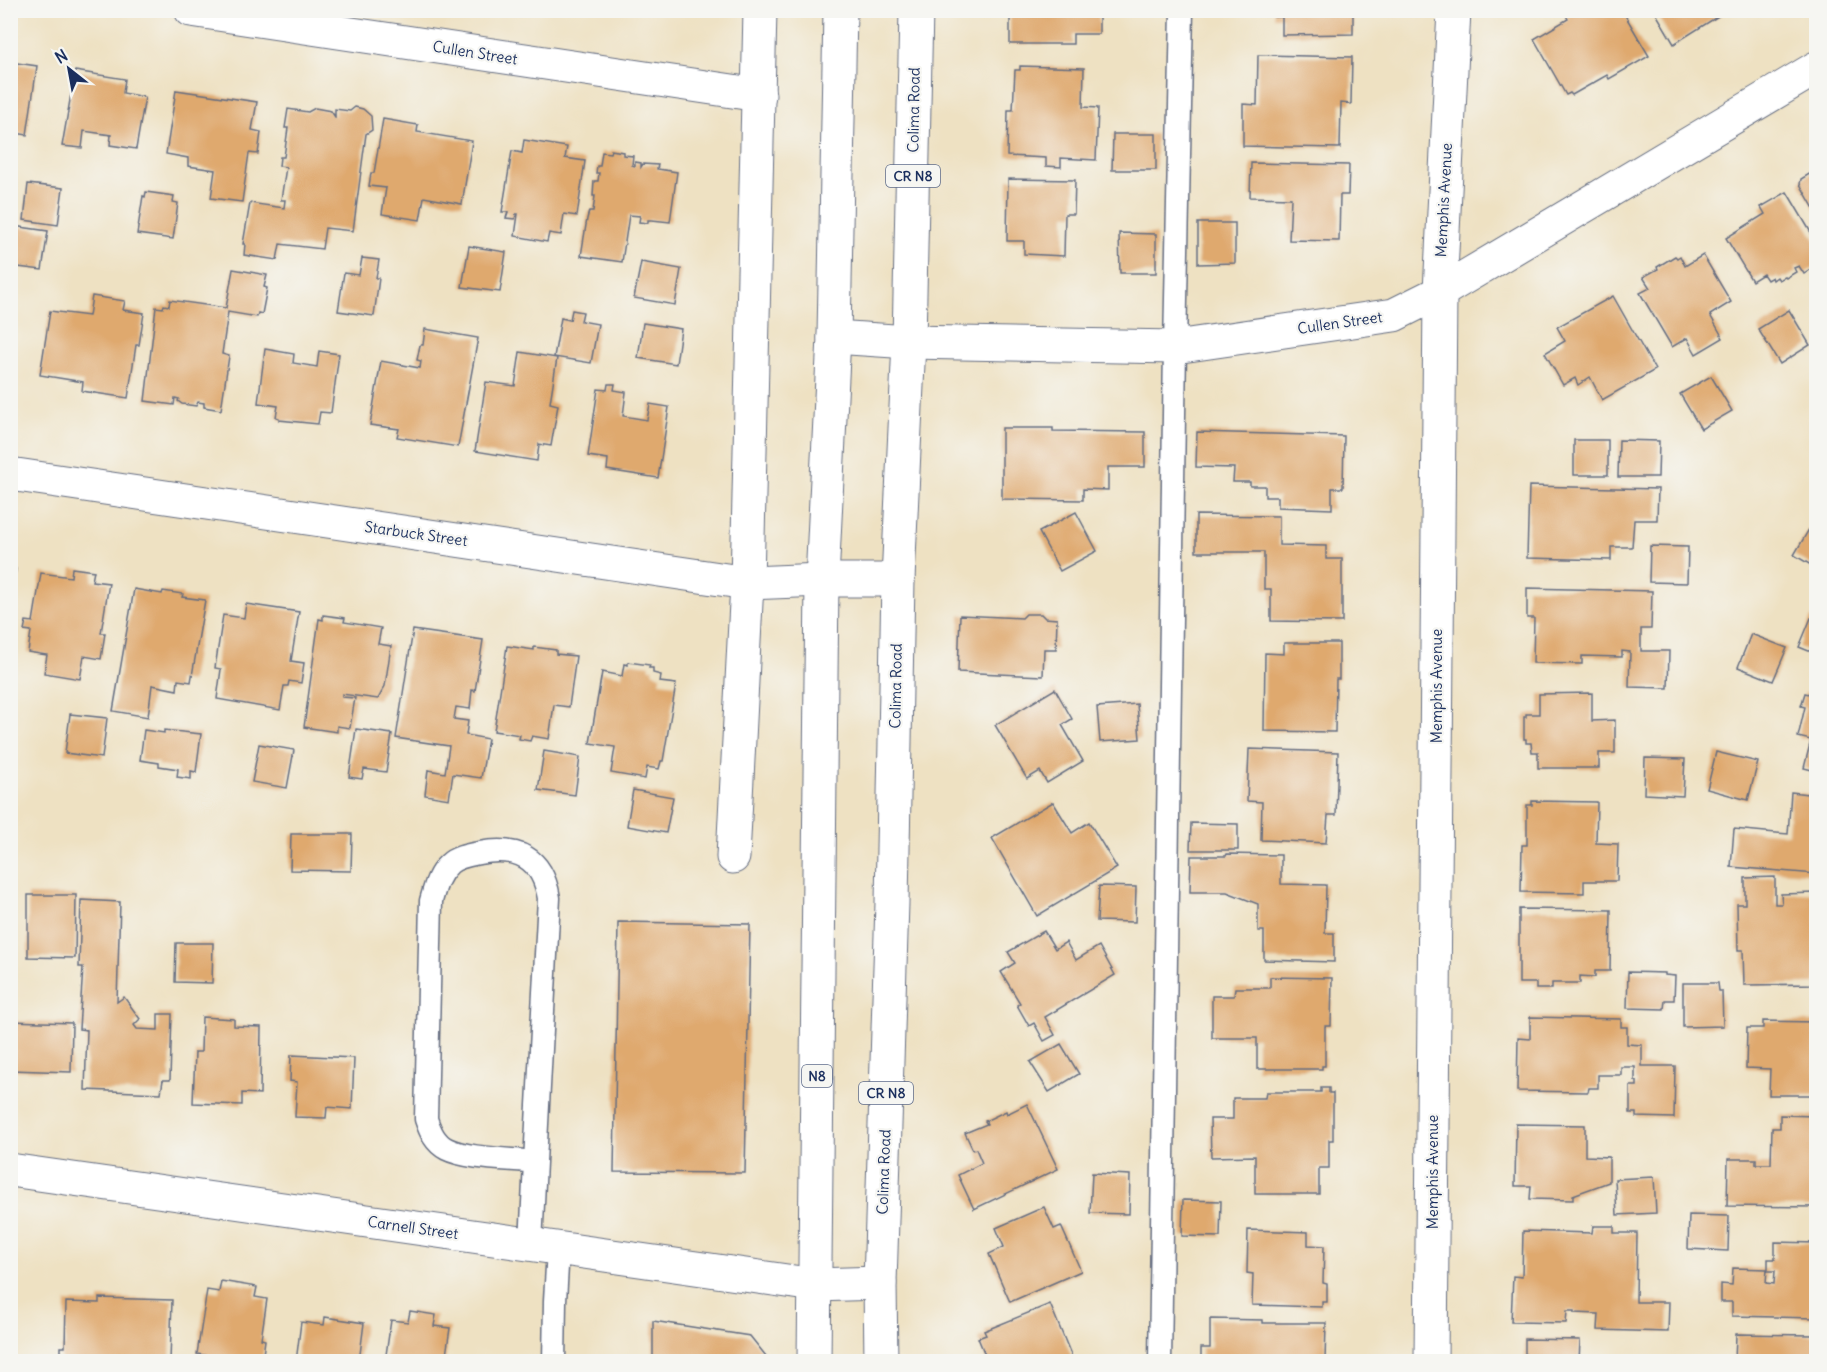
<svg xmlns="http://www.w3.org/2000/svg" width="1827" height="1372" viewBox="0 0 1827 1372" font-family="Delius,sans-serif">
<rect width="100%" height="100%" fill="#f6f6f2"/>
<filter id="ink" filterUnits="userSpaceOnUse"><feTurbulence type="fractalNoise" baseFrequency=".0167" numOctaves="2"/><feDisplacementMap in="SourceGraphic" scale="12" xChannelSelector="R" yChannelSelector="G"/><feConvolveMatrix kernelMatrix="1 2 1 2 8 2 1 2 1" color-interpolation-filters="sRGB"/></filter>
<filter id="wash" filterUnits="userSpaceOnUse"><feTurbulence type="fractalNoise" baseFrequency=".008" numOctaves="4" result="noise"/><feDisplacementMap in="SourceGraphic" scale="24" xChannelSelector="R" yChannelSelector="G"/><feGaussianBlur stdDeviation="1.35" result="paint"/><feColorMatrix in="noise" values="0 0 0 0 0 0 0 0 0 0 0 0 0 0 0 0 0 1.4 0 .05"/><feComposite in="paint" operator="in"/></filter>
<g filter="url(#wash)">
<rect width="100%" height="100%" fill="#eee1c2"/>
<g id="blocks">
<g fill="#dfa96e">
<path d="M1010,10L1099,11V34H1073V44H1010Z"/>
<path d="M1274,10H1353V34L1282,35V17H1274Z"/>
<path d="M1563,10H1622L1649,56L1609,79L1607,75L1572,95L1570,93L1566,95L1534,39L1568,19Z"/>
<path d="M1654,10H1728L1674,44Z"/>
<path d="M1258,55L1352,57L1351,104L1341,103L1340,148L1243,146V104L1257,105Z"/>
<path d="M10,62L37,66L27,135L10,132Z"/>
<path d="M1020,66L1084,68L1083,107L1098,108L1096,160L1061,158V167L1046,166V158L1007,156L1008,110H1013L1015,70H1020Z"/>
<path d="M75,71L125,79L123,93L145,97L136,149L110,145L111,135L84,131L82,148L62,146Z"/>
<path d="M176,90L257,102L252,130L261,132L258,154L249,153L242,202L211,198L215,170L188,166V158L166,154Z"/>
<path d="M355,107L363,109L371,116L372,130L366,134L353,231L325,228L322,249L280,244L277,260L244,255L245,244H243L250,203L284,208L285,200H281L286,167L279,166L280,157H284L288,128H285L288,109L308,112L315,108L331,111L335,117V109L350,111Z"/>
<path d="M383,119L418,125L417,132L472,141L462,204L424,197L420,220L382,214L386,188L369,186L371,173H374Z"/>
<path d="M1113,134H1156V170H1112Z"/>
<path d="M524,140L567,147L565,158L585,161L577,216L564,214L561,235L549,233L547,242L515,236L518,214H516L515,219L506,218L508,212H502L512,151L522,153Z"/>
<path d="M611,150L623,152V155L633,156L632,165L635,166V162L641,163V167L643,164L658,165L657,169L677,172L670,222L652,220H648V223L639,222L640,216L629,215L622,262L581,256L587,219L589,211H593L595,196H593L594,181H598L599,173H596L597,166H600L602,152L610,153Z"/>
<path d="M1251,163L1349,165L1348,195H1340L1339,241L1289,240L1291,198L1250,197Z"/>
<path d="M1816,170V212L1800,184L1801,179Z"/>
<path d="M1008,179L1075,180L1074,214H1065L1064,256L1024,254V241H1007Z"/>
<path d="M28,184L63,188L58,225L24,220Z"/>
<path d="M146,192L174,196L173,202L178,203L173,239L137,234L143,196L145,197Z"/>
<path d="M1787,192L1816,241L1815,256L1816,266L1804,274L1799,266L1794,268L1796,272L1786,278L1785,277L1779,280L1777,277L1773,280L1772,277L1767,280L1763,274L1752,281L1726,238L1765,214L1761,207Z"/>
<path d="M1198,223H1235V263L1198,264Z"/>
<path d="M13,226L48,231L42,270L10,266V243Z"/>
<path d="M1119,233L1156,234V273H1120Z"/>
<path d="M469,246L506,252L500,292L462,287Z"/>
<path d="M1703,255L1731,302L1710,315L1723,338L1696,354L1687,338L1672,347L1640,293L1650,288L1643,277L1658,269L1657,267L1675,256L1677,258L1680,256L1685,266Z"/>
<path d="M362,258L379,260L376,278H379L374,316L338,311L344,273L359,275Z"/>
<path d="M641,262L681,269L675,305L634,298Z"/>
<path d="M233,269L267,275L264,287L267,288L262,314L258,313L257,317L228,312L222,354L229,356L221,410L204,407V403L198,402L196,406L182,404L178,401L179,399L175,398L174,405L145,401L156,307L163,308L164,305L169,306L170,300L226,308Z"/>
<path d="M92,296L125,301L123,310L144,313L139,345H136L128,398L82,391L83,382L40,375L50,311L89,316Z"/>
<path d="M1613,296L1655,370L1602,400L1590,377L1578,385L1575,378L1563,385L1545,353L1565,341L1557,327Z"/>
<path d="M572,310L583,312L581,321L598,324L591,363L554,357L561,318L570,320Z"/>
<path d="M1789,310L1810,345L1780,364L1758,329Z"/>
<path d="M643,323L681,329L676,364L638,358Z"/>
<path d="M425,329L478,338L458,447L397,437L399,429L370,425L381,361L420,368L421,361L417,360L420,345H423Z"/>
<path d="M265,349L294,354L293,363L317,367L319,351L339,354L331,413L320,412L318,424L279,420V418L276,417L278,406L258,403Z"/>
<path d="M520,352L557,358L550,403L558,405L551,446L539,444L537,461L475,451L486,382L515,386Z"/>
<path d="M1711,376L1732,411L1701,429L1680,394Z"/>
<path d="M608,384H615L614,390L626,392L623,416L647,420L650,404L669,407L658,478L607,470L608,459L588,456L598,389L607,390Z"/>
<path d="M1002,428H1053V431L1145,432V467H1108V490L1083,489V500L1002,499Z"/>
<path d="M1197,432L1344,436L1343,488H1332V509L1278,507V497H1265V486H1250V482H1233L1234,468L1196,467Z"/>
<rect x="1574" y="440" width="34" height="35"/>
<path d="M1619,440L1659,441L1658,477H1618Z"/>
<path d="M1529,486L1658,489L1657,520H1634L1632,547H1611V560L1527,558Z"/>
<path d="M1076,512L1097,551L1060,571L1039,532Z"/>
<path d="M1196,515L1279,516V545L1326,546V559H1342V622L1271,621V589H1264V552H1196Z"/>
<path d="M1812,524L1816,527V568L1794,555Z"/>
<path d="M1650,546L1688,547L1687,583L1649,582Z"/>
<path d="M72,568L94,571L92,581L109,583L101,633H105L101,659L84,656L80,679L44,673L47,655L28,652L31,631L24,630L26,621L33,622L41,573L71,577Z"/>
<path d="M10,569H16L12,596H10Z"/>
<path d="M1527,588L1652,591L1651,629H1641V651H1669L1668,688L1629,687L1630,652L1622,651V657L1582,656V664L1533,663L1534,618H1527Z"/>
<path d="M134,589L162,594L163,591L183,594L182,597L205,600L191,682L178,680L177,690L152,685L148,717L113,711Z"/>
<path d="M246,604L299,612L291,661L304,663L301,683L289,681L288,686H284L280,710L217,699L221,669L215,668L223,615L244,618Z"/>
<path d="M1026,614H1041L1045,618L1057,619L1056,649H1044L1043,676L958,672L960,615L1022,618Z"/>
<path d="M323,615L345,618L344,622L381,628L378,644L391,646L385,686L378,699L342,694V697L355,698L350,728L337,726V732L304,727L319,619L323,620Z"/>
<path d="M1811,618L1816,620V654L1799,647Z"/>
<path d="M413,630L483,640L475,691L472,690L470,709L456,707L454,719L468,721L466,735L488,739L481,778L453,774L449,799L425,795L428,770L445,773L449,746L396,738Z"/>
<path d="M1751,634L1787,648L1773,681L1738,667Z"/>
<path d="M1284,643H1339V679H1336L1335,732L1264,731L1265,653L1284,654Z"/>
<path d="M507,646L534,650V647L556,650V654L576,656L569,707L554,705L549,739L532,736L530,741L519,739L520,735L494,731Z"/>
<path d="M628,662L650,665L649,668H653V673L661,675L660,682L676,684L663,761H661L659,769L647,767L645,779L611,773L615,747L590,743L602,672L622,676L624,664L628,665Z"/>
<path d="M1055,689L1072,719L1062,725L1083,761L1047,783L1040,771L1027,779L995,725Z"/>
<path d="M1592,693V721L1615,720V753H1599V768H1538V752H1532L1531,743H1526V739H1524V717H1526V714H1539V694Z"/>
<path d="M1805,693L1813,695L1814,693L1816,694V771L1804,768L1811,740L1798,737L1805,707L1801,706Z"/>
<path d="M1137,704L1140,739L1100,742L1097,707Z"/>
<path d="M70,714L107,718L102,758L65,753Z"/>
<path d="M356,729L392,734L386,772L364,769L362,779L349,777Z"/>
<path d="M144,730L164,733V730L201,734L196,772L191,771V779L177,777L178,769L159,766V763L140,760Z"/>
<path d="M259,744L294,750L287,788L252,782Z"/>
<path d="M1249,749L1338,752L1336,815H1328L1326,843L1261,840L1262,802L1247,801Z"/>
<path d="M544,751L580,757L575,795L538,790Z"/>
<path d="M1716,752L1758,762L1748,800L1707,789Z"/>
<path d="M1645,758L1685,759L1683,796L1644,794Z"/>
<path d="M633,790L673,797L666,833L627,826Z"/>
<path d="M1791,792L1816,795V874L1731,867L1734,829L1788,834Z"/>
<path d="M1532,801L1597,802L1596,843L1618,844L1617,881H1584V893L1521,892L1522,845H1527V805H1532Z"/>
<path d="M1053,802L1072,833L1089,822L1117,868L1037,916L992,838Z"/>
<path d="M1191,823L1238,824V850H1190Z"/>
<path d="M291,834H352L351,871L290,870Z"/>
<path d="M1227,854L1281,855V884L1326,885L1325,933H1334V962L1264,960V931H1258V904L1227,892H1190L1191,856H1226Z"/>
<path d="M1775,877V904H1782L1781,894L1816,893V984L1744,985L1743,950H1738L1737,904H1745V878Z"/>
<path d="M1099,886L1136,887L1135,922L1097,921Z"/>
<path d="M28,895H76L75,958L28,957Z"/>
<path d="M81,900L120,902L117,1002L124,997L140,1019L134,1025L137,1029L158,1030V1014H172L170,1080H163L161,1093L85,1090L87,1030L79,1029L83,967H79Z"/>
<path d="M1519,909L1611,910L1610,971H1595V977L1580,976V983H1552V989H1536V983H1519Z"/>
<path d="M618,922L750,924L745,1173L614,1172Z"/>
<path d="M1044,931L1055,949L1066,942L1076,960L1099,946L1115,975L1045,1017L1055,1035L1044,1041L1034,1023L1029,1026L1017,1005L1020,1003L1001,972L1015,963L1008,952Z"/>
<path d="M176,943H213L212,983L175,982Z"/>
<path d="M1628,972L1665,973V975L1675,976L1674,1000H1665L1664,1009L1627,1008Z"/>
<path d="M1270,977L1332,978L1331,1026H1325V1066H1322V1069H1257V1038H1212V996H1234L1235,988H1270Z"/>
<path d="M1683,983H1718L1719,991H1722L1723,1026L1683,1027Z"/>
<path d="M202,1017L234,1019V1026L261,1027L260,1094L242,1093V1105L193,1103L195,1052H201Z"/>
<path d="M1530,1017L1621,1019V1027H1627V1044L1642,1045V1066H1675L1674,1118L1636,1117V1113H1630V1086H1637V1081H1635V1067H1621V1075H1598V1088H1589L1588,1092L1517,1091L1518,1038L1530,1039Z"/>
<path d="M10,1021L72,1023L71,1072L10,1070Z"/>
<path d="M1763,1021L1816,1022V1095H1769L1770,1069L1746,1068L1747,1028H1763Z"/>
<path d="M1061,1044L1079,1074L1049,1092L1030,1062Z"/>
<path d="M291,1055L354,1058L352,1109L327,1107L326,1118L295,1117L297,1082L290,1081Z"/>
<path d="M1321,1088H1329V1093H1333V1140H1329V1168H1319V1194H1255V1156L1211,1157L1210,1119H1233V1098H1265L1266,1092H1321Z"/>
<path d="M1027,1104L1058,1169L974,1209L958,1175L982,1163L976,1149L973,1150L965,1133L987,1124L985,1121L1006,1111L1007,1114Z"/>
<path d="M1780,1115L1816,1116V1207L1727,1206L1728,1159H1756V1164H1771L1772,1128H1780Z"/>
<path d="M1516,1124L1585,1125V1156L1609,1157V1182L1573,1195V1200L1530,1199L1531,1186H1515Z"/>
<path d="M1092,1173L1130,1175L1129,1214L1090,1213Z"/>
<path d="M1654,1177L1656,1213L1617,1215L1615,1179Z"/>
<path d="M1183,1200L1221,1201L1220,1237L1182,1236Z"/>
<path d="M1044,1207L1054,1229L1061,1226L1081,1271L1010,1302L989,1254L1004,1247L996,1228Z"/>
<path d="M1689,1215L1729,1216L1728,1251L1688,1249Z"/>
<path d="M1593,1226H1614V1233H1637L1636,1302H1669L1668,1332L1598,1330L1599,1314L1574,1313V1311H1567L1566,1323L1511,1322L1513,1276L1522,1277L1523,1231L1592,1233Z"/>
<path d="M1248,1230L1308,1232V1245L1324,1246L1323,1283L1327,1284V1302H1322V1307L1252,1305L1253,1274L1247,1273Z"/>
<path d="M1775,1242L1816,1243V1318L1732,1316V1302H1721V1284L1732,1285L1733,1268L1767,1269L1766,1283L1774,1284L1775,1271H1768V1259H1775Z"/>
<path d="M221,1281L257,1287L255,1297L267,1299L261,1339L265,1340L262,1362H224L222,1361L223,1358L197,1354L207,1290L219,1292Z"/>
<path d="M99,1298L172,1300L170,1362H61V1347H65L66,1302L99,1303Z"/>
<path d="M1050,1304L1074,1362H988L978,1338L986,1335L984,1331Z"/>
<path d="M410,1311L436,1315L434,1326L450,1328L445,1362H385L391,1320L408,1322Z"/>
<path d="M325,1317L364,1323L359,1362H296L301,1322L324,1325Z"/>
<path d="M1210,1319L1263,1320V1323H1326L1325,1362H1201V1348H1210Z"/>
<path d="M653,1321L750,1336L766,1356V1362H653Z"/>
<path d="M1736,1334L1816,1335V1362H1735Z"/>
<path d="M1525,1339L1580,1340L1579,1362H1525Z"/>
</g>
</g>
</g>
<g filter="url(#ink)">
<use href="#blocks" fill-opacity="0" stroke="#656d81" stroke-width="1.5"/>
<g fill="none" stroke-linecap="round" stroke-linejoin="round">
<g stroke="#656d81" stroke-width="25">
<g id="lane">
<path d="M531,1244L535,1162L549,898C542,857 518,846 479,853C469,855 456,857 449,864C438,874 435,887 431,901L426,1119C430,1131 435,1143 447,1149C467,1159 512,1159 535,1162"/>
<path d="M554,1362L555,1301L558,1249"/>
<path d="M1160,1362L1175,347L1182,10"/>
</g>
</g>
<g stroke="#656d81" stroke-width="35">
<g id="street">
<path d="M191,10L759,95"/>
<path d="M834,337L909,342"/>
<path d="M10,474L747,583L822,580"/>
<path d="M733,857L747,583L760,10"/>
<path d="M10,1170L815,1285"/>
<path d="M1431,1362L1440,292L1454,10"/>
</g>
</g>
<g stroke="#656d81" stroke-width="35">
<path id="secondary" d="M909,342L1175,347L1394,315L1440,292L1816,68"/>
</g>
<g stroke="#656d81" stroke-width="35">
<g id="primary">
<path d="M822,580H898"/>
<path d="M815,1285L880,1283"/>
<path d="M814,1362L822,580L834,337L840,10"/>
<path d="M881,1362L880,1283L892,903L898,580L909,342L916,10"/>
</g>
</g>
<use href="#lane" stroke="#fff" stroke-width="22"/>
<use href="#street" stroke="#fff" stroke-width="33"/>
<use href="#secondary" stroke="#fff" stroke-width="33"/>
<use href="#primary" stroke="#fff" stroke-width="33"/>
</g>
</g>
<g text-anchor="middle" stroke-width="4.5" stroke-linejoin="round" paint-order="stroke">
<g fill="#f6f6f2" stroke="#5d6b8a" stroke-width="1.5">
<rect x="886" y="165" width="54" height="22" rx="4.5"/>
<rect x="802" y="1065" width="30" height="22" rx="4.5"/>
<rect x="859" y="1082" width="54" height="22" rx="4.5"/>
</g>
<g font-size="14" font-weight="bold" fill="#1b2f5e">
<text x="913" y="181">CR N8</text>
<text x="817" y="1081">N8</text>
<text x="886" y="1098">CR N8</text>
</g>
<g font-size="15" fill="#1b2f5e" stroke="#f6f6f2">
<text transform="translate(475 53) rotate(9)" y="5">Cullen Street</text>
<text transform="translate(914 110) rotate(-89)" y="5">Colima Road</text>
<text transform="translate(1444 200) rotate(-87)" y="5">Memphis Avenue</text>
<text transform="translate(1340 323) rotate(-8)" y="5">Cullen Street</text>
<text transform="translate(416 534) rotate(8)" y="5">Starbuck Street</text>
<text transform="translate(896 686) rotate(-89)" y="5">Colima Road</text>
<text transform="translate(1437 686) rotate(-90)" y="5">Memphis Avenue</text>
<text transform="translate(884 1172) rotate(-88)" y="5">Colima Road</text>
<text transform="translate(1433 1172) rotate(-90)" y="5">Memphis Avenue</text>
<text transform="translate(413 1228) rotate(8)" y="5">Carnell Street</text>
</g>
</g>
<rect width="1827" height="1372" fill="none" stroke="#f6f6f2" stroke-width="36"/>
<g transform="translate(69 69) rotate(329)" stroke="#f6f6f2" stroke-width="4.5" paint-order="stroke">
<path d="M0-4.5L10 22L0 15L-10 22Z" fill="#1b2f5e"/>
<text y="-9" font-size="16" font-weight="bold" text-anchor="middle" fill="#1b2f5e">N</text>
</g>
</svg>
